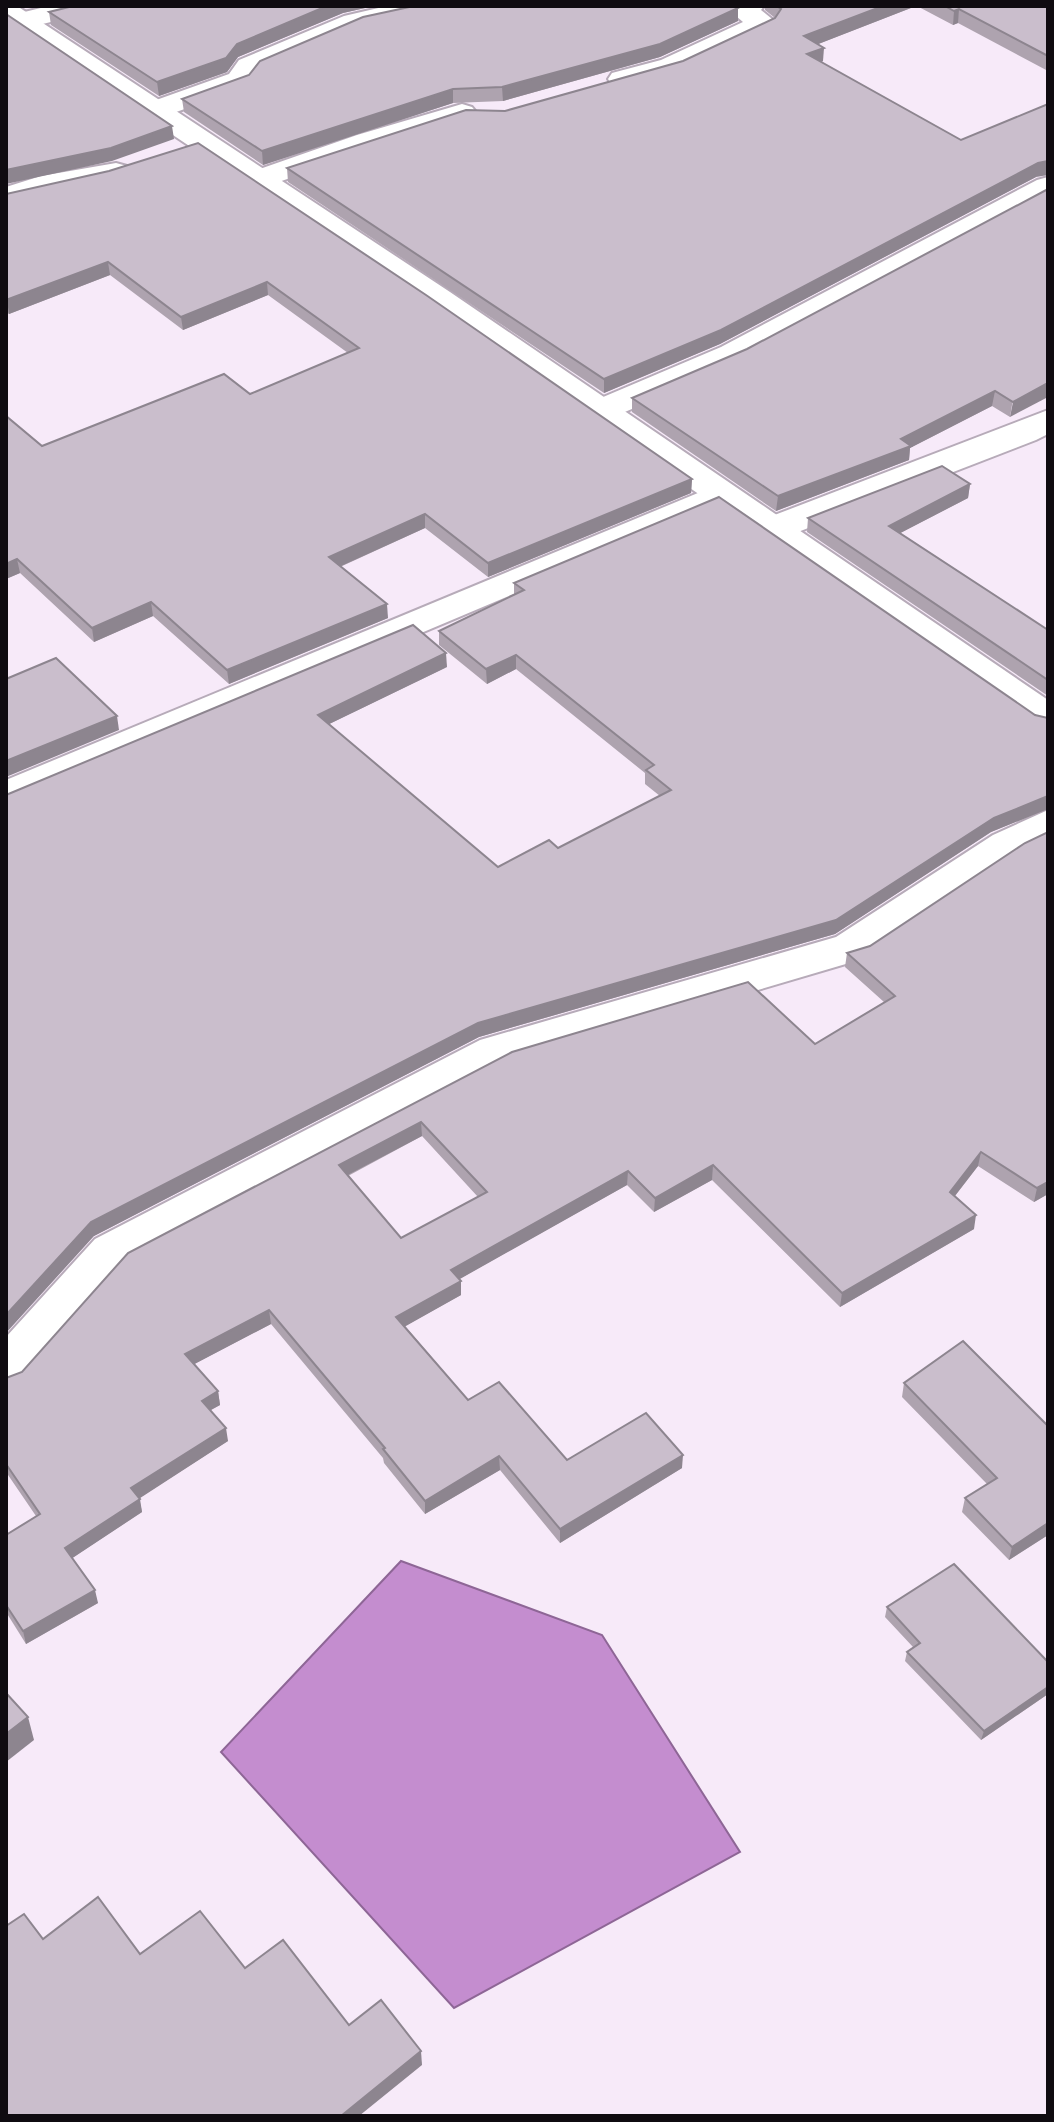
<svg xmlns="http://www.w3.org/2000/svg" width="1054" height="2122" viewBox="0 0 1054 2122" font-family="Rubik,sans-serif">
<rect width="100%" height="100%" fill="#f7eaf9"/>
<path fill="#c48dcf" stroke="#8e6696" stroke-width="2" d="M401,1561L602,1635L740,1852L454,2008L221,1752Z"/>
<g fill="none" stroke-linecap="round" stroke-linejoin="round">
<g stroke="#b7abb9" stroke-width="4">
<g id="minor">
<path d="M49,6H96L92,12L22,29L12,27L8,21L12,15Z"/>
<path d="M387,6H437L433,12L363,28L259,72L249,86L165,116L155,119L145,116L140,110L145,104L229,74L239,60L344,16Z"/>
<path d="M732,6H764L761,10L777,23L773,29C737,46 650,95 612,85L608,79L612,73L661,60L743,22L729,10Z"/>
<path d="M462,104L472,107L477,113L472,119L379,147L270,185L259,188L248,185L244,179L248,173L357,135Z"/>
<path d="M116,163L127,166L131,172L127,178L47,193L6,206V187L41,176Z"/>
<path d="M1048,177V198L745,361L613,417L601,420L589,417L584,410L589,403L721,347L1037,180Z"/>
<path d="M1048,410V434L1036,440L785,537L772,540L759,537L754,529L759,521Z"/>
<path d="M722,483L734,487L740,494L734,501L6,808V780Z"/>
<path d="M1048,810V841L1021,855L866,958L511,1063L129,1265L23,1384L6,1390V1337L95,1239L480,1040L836,937L993,835Z"/>
</g>
</g>
<g stroke="#b7abb9" stroke-width="4">
<path id="tertiary" d="M6,6H17L450,292L1048,700V730L1034,727L428,306L6,23Z"/>
</g>
<use href="#minor" fill="#fff" fill-rule="evenodd"/>
<use href="#tertiary" fill="#fff" fill-rule="evenodd"/>
</g>
<g fill="#aea3af" fill-rule="evenodd">
<path d="M73,6H374L343,13L238,57L227,72L159,96L51,25L49,12Z"/>
<path d="M765,6H916L818,44L823,61L821,62L961,140L1036,177L720,344L604,393L288,182L287,168L505,111L683,61L775,18L765,10Z"/>
<path d="M917,6H1048V71L958,23L953,25Z"/>
<path d="M738,21L660,57L503,101L453,103L263,165L184,112L182,99L249,75Z"/>
<path d="M109,171L692,479L691,493L488,577L425,528L340,567L388,618L229,684L153,616L94,642L20,573L6,579L42,446L250,394L348,353L268,295L183,330L110,275L9,314L6,312V194Z"/>
<path d="M1048,189L1010,417L992,406L910,448L909,460L776,511L632,412V398L747,349Z"/>
<path d="M970,484L968,498L900,533L1048,630V696L807,532L808,518Z"/>
<path d="M514,583L1048,718V809L991,832L835,934L479,1037L94,1236L6,795L447,667L329,724L498,867L558,848L660,796L645,784V773L516,669L487,684L439,645V631L514,595Z"/>
<path d="M1048,832V1194L1034,1202L978,1166L955,1196L974,1229L840,1307L712,1180L654,1212L627,1185L459,1279L461,1295L405,1326L468,1400L567,1460L682,1468L560,1543L500,1470L425,1514L384,1463L383,1458L271,1324L194,1364L218,1391L220,1405L210,1410L228,1441L139,1498L142,1512L72,1558L98,1603L26,1644L6,1612V1535L36,1516L6,1472V1378L22,1372L512,1052L815,1044L884,1002L845,967L847,953L870,946ZM422,1136L478,1197L401,1238L348,1176Z"/>
<path d="M904,1383L1048,1426V1535L1009,1560L962,1512L965,1498L987,1484L902,1397Z"/>
<path d="M887,1607L1048,1662V1694L981,1740L905,1661L907,1652L913,1647L885,1617Z"/>
</g>
<g fill="#8d858f">
<path d="M26,6H43L26,8Z"/>
<path d="M327,6H374L343,13L238,57L227,72L159,96L157,82L237,44Z"/>
<path d="M883,6H916L803,50L804,36Z"/>
<path d="M738,8V21L660,57L503,101L502,87Z"/>
<path d="M959,9L958,23L953,25L954,11Z"/>
<path d="M824,48L823,61L806,68L807,54Z"/>
<path d="M453,89V103L263,165L262,151Z"/>
<path d="M172,126L174,139L112,161L6,184V170Z"/>
<path d="M1048,161V175L1036,177L720,344L604,393V379L1038,163Z"/>
<path d="M108,262L110,275L9,314L7,300Z"/>
<path d="M267,282L268,295L183,330L181,317Z"/>
<path d="M1048,383V397L1010,417L1013,402Z"/>
<path d="M995,391L992,406L910,448L909,460L776,511L778,496L901,439Z"/>
<path d="M692,479L691,493L488,577V563Z"/>
<path d="M970,484L968,498L887,540L889,526Z"/>
<path d="M425,514V528L330,571L329,557Z"/>
<path d="M17,559L20,573L6,579V564Z"/>
<path d="M151,602L153,616L94,642L92,628Z"/>
<path d="M387,604L388,618L229,684L227,670Z"/>
<path d="M446,653L447,667L319,729L318,715Z"/>
<path d="M516,655V669L487,684L486,669Z"/>
<path d="M117,716L119,730L6,777V761Z"/>
<path d="M1048,796V809L991,832L835,934L479,1037L94,1236L6,1333V1315L91,1222L478,1023Z"/>
<path d="M421,1122L422,1136L340,1179L339,1165Z"/>
<path d="M981,1152L978,1166L947,1206L950,1192Z"/>
<path d="M713,1165L712,1180L654,1212L655,1198Z"/>
<path d="M628,1171L627,1185L451,1284V1270Z"/>
<path d="M1048,1182V1194L1034,1202L1037,1188Z"/>
<path d="M976,1215L974,1229L840,1307L842,1293Z"/>
<path d="M461,1281V1295L397,1331L396,1317Z"/>
<path d="M269,1310L271,1324L187,1368L185,1354Z"/>
<path d="M218,1391L220,1405L204,1414L202,1401Z"/>
<path d="M226,1428L228,1441L134,1502L131,1488Z"/>
<path d="M683,1455L682,1468L560,1543V1529Z"/>
<path d="M499,1456L500,1470L425,1514V1501Z"/>
<path d="M140,1499L142,1512L68,1561L65,1548Z"/>
<path d="M1048,1523V1535L1009,1560L1012,1547Z"/>
<path d="M95,1590L98,1603L26,1644L23,1631Z"/>
<path d="M1048,1687V1694L981,1740L984,1731Z"/>
<path d="M28,1717L34,1740L6,1762V1734Z"/>
<path d="M421,2051L422,2065L359,2116H341Z"/>
</g>
<g fill="#cabecc" stroke="#8d858f" stroke-width="2" fill-rule="evenodd">
<path d="M73,6H327L237,44L226,58L157,82L49,12Z"/>
<path d="M414,6H736L738,8L660,44L502,87L453,89L262,151L182,99L249,75L260,61L363,17Z"/>
<path d="M777,6H883L804,36L824,48L807,54L961,140L1048,104V161L1038,163L721,330L604,379L287,168L466,110L505,111L683,61L775,18L781,9Z"/>
<path d="M945,6H1048V56L959,9L954,11Z"/>
<path d="M6,14L172,126L111,148L6,170Z"/>
<path d="M198,143L426,295L692,479L488,563L425,514L329,557L387,604L227,670L151,602L92,628L17,559L6,564V416L42,446L224,374L250,394L359,348L267,282L181,317L108,262L6,300V194L109,171Z"/>
<path d="M1048,189V383L1013,402L995,391L901,439L911,446L778,496L632,398L747,349Z"/>
<path d="M942,466L970,484L889,526L1048,630V680L808,518Z"/>
<path d="M719,497L1035,715L1048,718V796L994,818L836,920L478,1023L91,1222L6,1315V795L413,625L446,653L318,715L498,867L549,840L558,848L671,790L646,770L654,765L516,655L486,669L439,631L524,590L514,583Z"/>
<path d="M56,658L117,716L6,761V679Z"/>
<path d="M1048,832V1182L1037,1188L981,1152L950,1192L976,1215L842,1293L713,1165L655,1198L628,1171L451,1270L461,1281L396,1317L468,1400L499,1382L567,1460L646,1413L683,1455L560,1529L499,1456L425,1501L383,1449L385,1448L269,1310L185,1354L218,1391L202,1401L226,1428L131,1488L140,1499L65,1548L95,1590L23,1631L6,1605V1535L40,1514L6,1464V1378L22,1372L128,1253L512,1052L748,982L815,1044L895,996L847,953L870,946L1025,843ZM421,1122L487,1192L401,1238L339,1165Z"/>
<path d="M963,1341L1048,1426V1523L1012,1547L965,1498L997,1478L904,1383Z"/>
<path d="M954,1564L1048,1662V1687L984,1731L907,1652L920,1643L887,1607Z"/>
<path d="M6,1693L28,1717L6,1734Z"/>
<path d="M98,1897L140,1954L200,1911L245,1968L283,1940L349,2025L381,2000L421,2051L341,2116H6V1926L24,1914L43,1939Z"/>
</g>
<rect width="1054" height="2122" fill="none" stroke="#0f0b10" stroke-width="16"/>
</svg>
